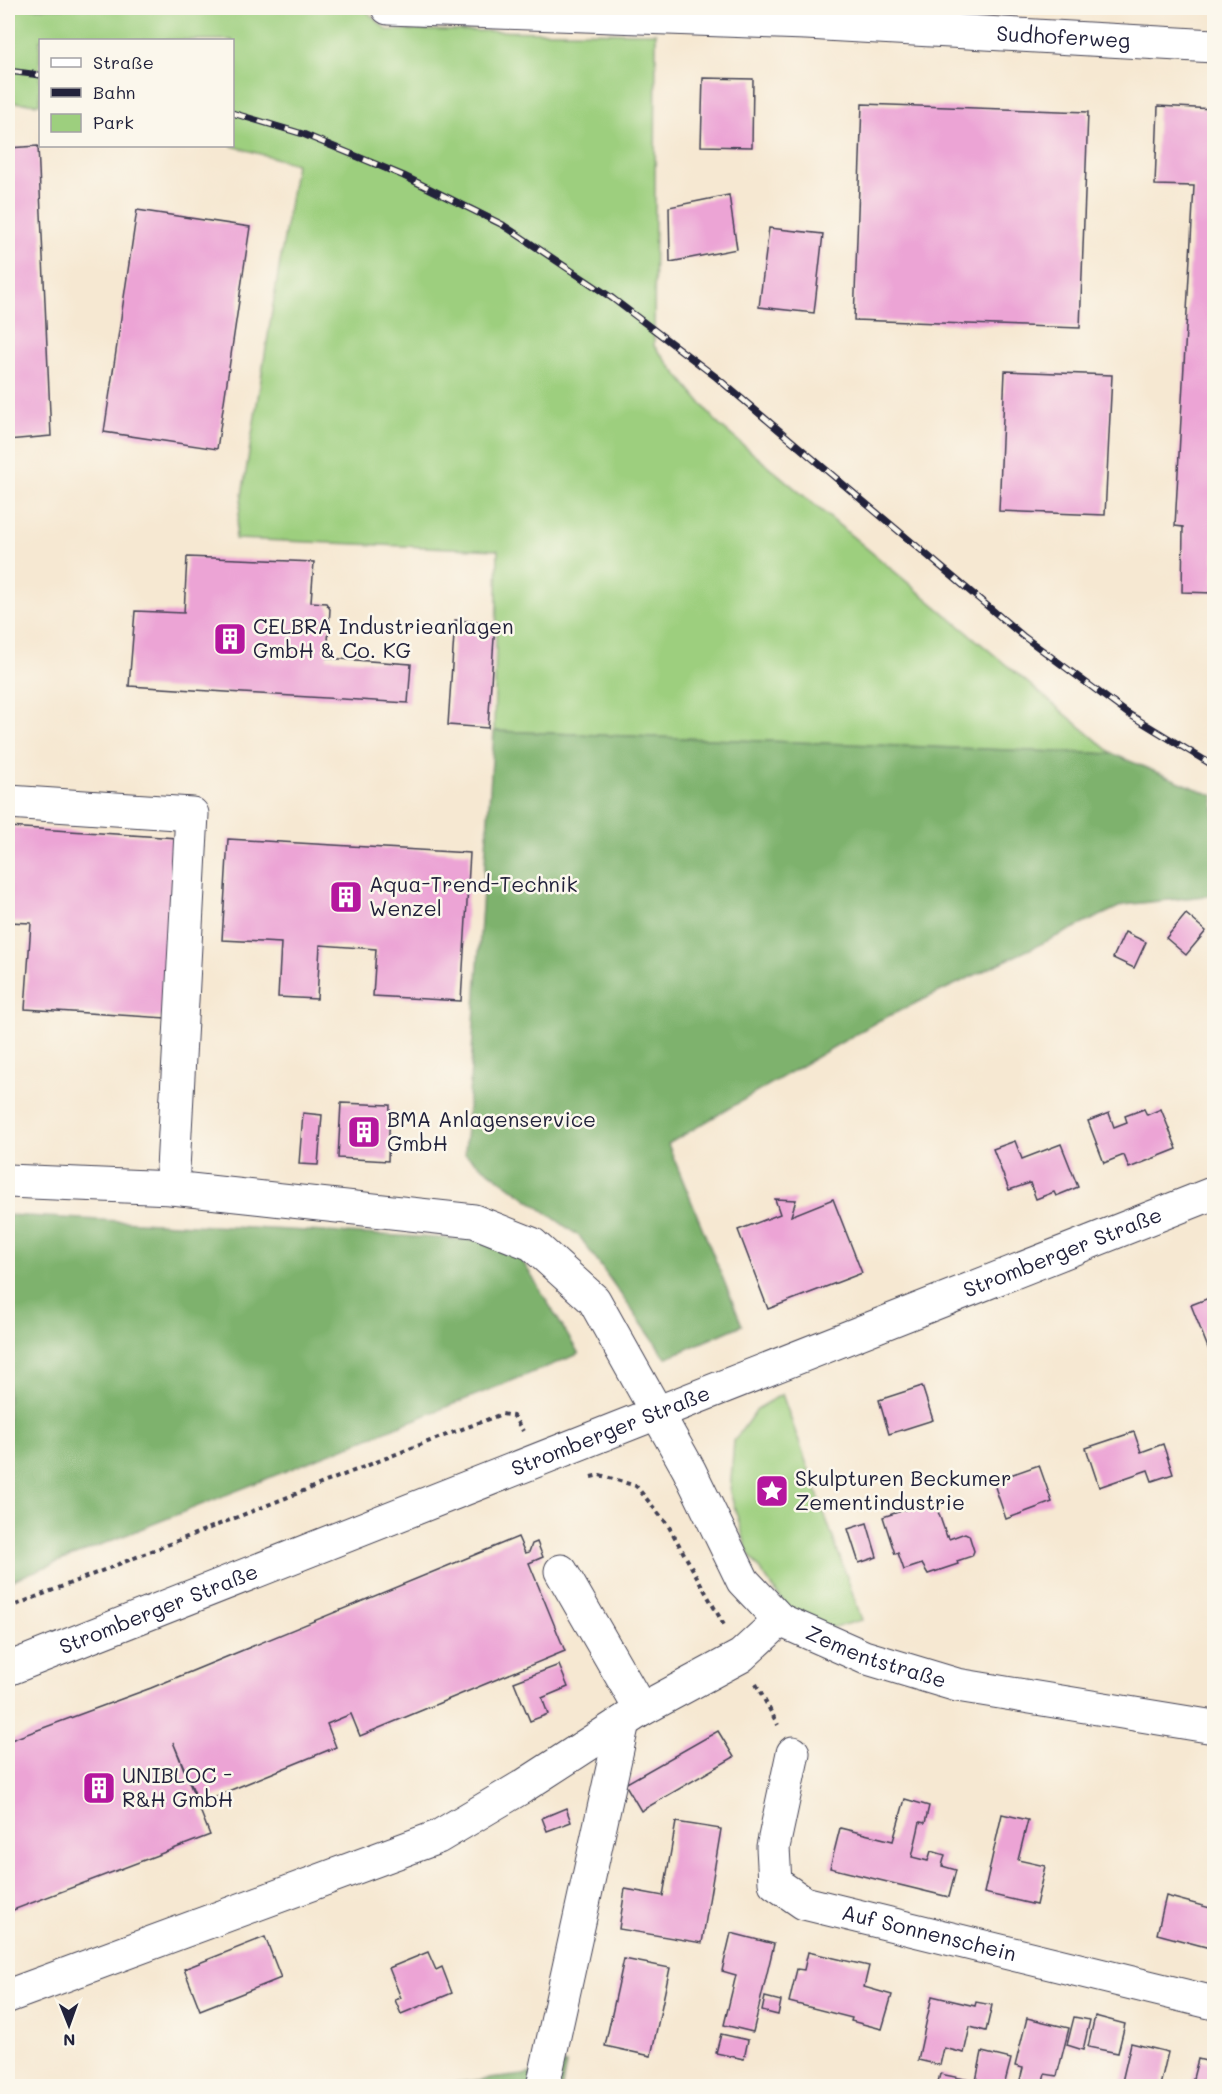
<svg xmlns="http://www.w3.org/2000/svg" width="1222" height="2094" viewBox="0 0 1222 2094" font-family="Mali,sans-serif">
<rect width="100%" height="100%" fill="#fbf7ec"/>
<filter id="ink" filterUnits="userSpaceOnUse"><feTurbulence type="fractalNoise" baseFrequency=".0167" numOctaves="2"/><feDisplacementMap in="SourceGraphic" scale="12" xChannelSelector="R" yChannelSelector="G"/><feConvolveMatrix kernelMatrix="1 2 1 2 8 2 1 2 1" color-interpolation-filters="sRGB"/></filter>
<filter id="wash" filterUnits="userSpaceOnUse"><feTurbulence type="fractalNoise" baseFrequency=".008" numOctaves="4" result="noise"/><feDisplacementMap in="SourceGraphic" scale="24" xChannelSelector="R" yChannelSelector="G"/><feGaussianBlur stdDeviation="1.35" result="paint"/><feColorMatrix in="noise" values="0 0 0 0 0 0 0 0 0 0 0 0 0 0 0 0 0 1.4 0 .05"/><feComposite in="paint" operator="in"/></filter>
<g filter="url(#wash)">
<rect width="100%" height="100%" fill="#f6e8d2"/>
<g fill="#9dcf7e" stroke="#60785c" stroke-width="1.5">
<path d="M8,8H363L387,30L656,33L654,346L719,425L1113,754L494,731L498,550L235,539L296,164L232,146V40H40V104L8,102Z"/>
<path d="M782,1394L862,1620L823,1630L787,1607L748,1553L730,1492L734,1441L757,1409Z"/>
</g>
<g fill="#7eb26d" stroke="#506a54" stroke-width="1.5">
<path d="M494,731L1113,754L1214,796V895L1123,905L878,1021L668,1144L742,1325L666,1358L580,1237L465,1154Z"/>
<path d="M8,1215L511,1242L579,1354L8,1582Z"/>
<path d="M566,2064L562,2086H427L523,2075Z"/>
</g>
<g id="blocks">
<g fill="#eca4d5">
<path d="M703,78L753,79L752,147L701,146Z"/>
<path d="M862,104L1088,112L1080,328L854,320Z"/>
<path d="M1158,106L1214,109V593L1182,592L1183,527L1175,526L1194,186L1155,185Z"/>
<path d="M38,146L51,436L8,440V148Z"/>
<path d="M729,195L737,249L670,262L669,207Z"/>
<path d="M137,210L250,227L217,449L104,432Z"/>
<path d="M769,228L823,234L814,313L759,307Z"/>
<path d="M1005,371L1112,375L1105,515L999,511Z"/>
<path d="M187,557L314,562L311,602L326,603L330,609L327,658L411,664L408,703L129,686L135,611L184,613Z"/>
<path d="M455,620L495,623L488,728L448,725Z"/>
<path d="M8,827L177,838L166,1018L25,1009L31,923L8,922Z"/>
<path d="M228,839L470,853L461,1001L373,996L376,949L320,945L317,999L278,997L281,943L222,940Z"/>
<path d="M1186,914L1206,931L1186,955L1166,938Z"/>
<path d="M1125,932L1146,942L1134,968L1113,958Z"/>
<path d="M341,1103L390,1105L388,1161L338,1158Z"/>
<path d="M1144,1109L1147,1115L1161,1109L1177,1149L1129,1168L1124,1155L1104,1163L1088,1121L1109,1113L1114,1127L1127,1122L1125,1116Z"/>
<path d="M303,1113L322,1115L318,1165L299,1164Z"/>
<path d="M1015,1141L1022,1159L1061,1144L1078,1187L1056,1196L1054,1192L1036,1199L1030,1183L1009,1190L993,1149Z"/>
<path d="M775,1199L796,1200L791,1216L833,1199L862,1273L768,1309L738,1230L780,1214Z"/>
<path d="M1214,1296V1363L1191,1305Z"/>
<path d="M922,1386L933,1420L889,1434L879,1400Z"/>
<path d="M1134,1432L1141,1452L1163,1444L1173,1474L1152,1481L1148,1470L1099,1487L1086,1448Z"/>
<path d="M1039,1465L1052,1502L1006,1519L993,1481Z"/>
<path d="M934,1500L947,1537L948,1536L949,1539L965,1533L969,1535L974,1551L972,1556L957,1561L958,1564L928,1574L922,1564L904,1570L898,1553L895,1554L883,1517Z"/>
<path d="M867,1523L877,1557L859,1563L848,1529Z"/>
<path d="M518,1537L525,1553L529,1552L532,1544L537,1542L543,1557L529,1563L565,1651L360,1736L351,1714L327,1724L336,1747L199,1803L173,1742L210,1835L8,1912V1741L151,1688Z"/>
<path d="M559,1665L568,1687L542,1698L548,1714L530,1721L514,1682Z"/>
<path d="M718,1731L734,1757L641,1811L625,1784Z"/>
<path d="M905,1799L929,1806L925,1823L920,1822L912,1857L928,1861L931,1851L945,1855L942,1866L956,1870L949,1897L830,1868L840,1828L893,1841Z"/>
<path d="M566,1808L571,1822L547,1831L542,1818Z"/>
<path d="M1002,1814L1028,1820L1018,1860L1045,1866L1036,1905L984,1893Z"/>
<path d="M676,1822L721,1829L702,1943L619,1929L625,1889L663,1896Z"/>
<path d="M1166,1896L1214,1909V1941H1212L1210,1948L1157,1934Z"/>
<path d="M731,1933L774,1944L753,2032L724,2025L736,1975L722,1971Z"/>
<path d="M265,1937L281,1978L200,2010L184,1969Z"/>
<path d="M428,1952L436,1970L442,1967L452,1993L401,2014L395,2000L401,1998L389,1968Z"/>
<path d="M808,1952L869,1966L864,1987L892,1995L882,2029L851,2021L852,2018L789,2002L797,1969L804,1970Z"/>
<path d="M624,1959L670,1968L651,2056L605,2046Z"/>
<path d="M932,1996L975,2006L976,2002L992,2005L986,2031L970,2027L964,2053L944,2048L940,2065L918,2060Z"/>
<path d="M765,1997L781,2001L778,2015L762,2011Z"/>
<path d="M1095,2016L1125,2024L1118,2053L1088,2047Z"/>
<path d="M1074,2017L1090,2020L1083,2050L1067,2045Z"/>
<path d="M1027,2018L1069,2028L1057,2076L1045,2074L1042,2086L1019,2084L1023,2068L1015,2066Z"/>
<path d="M721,2034L748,2040L744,2059L716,2053Z"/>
<path d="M1131,2043L1168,2052L1160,2086H1121Z"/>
<path d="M982,2052L1011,2059L1004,2086L976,2081Z"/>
<path d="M1198,2059L1214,2063V2086H1191Z"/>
<path d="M940,2074L975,2081L974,2086H937Z"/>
</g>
</g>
</g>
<g filter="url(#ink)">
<use href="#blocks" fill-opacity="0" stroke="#424052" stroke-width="1.5"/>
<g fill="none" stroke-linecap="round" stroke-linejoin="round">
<g stroke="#424052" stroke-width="35">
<g id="minor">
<path id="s1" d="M388,8L806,23L1214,46"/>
<path d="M8,802L192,814L172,1188"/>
<path id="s2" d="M8,1181L172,1188L474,1221L532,1244L594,1300L689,1470L743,1581L780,1620L864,1657L957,1685L1214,1727"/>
<path d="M561,1571L641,1710"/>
<path id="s3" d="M793,1753L773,1847L775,1883L804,1903L1214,2003"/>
<path d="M8,1996L438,1837L522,1787L641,1710L741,1656L780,1620"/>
<path d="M543,2086L623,1722"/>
</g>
</g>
<g stroke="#424052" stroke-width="35">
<g id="major">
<path id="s4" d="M8,1669L1214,1193"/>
</g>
</g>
<g stroke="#424052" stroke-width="4" stroke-dasharray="4.5 4.5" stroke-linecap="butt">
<path d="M591,1477L600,1475L636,1486L668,1525L725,1627"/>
<path d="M8,1608L409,1449L502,1414L513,1416L523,1431"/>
<path d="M756,1684L778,1725"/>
</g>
<use href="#minor" stroke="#fff" stroke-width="33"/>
<use href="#major" stroke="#fff" stroke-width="33"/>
<g stroke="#22223b" stroke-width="7">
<g id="rail">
<path d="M8,71L40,75"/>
<path d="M232,113L303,134L404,176L503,225L612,298L716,377L1023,636L1127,713L1214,766"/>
</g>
</g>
<use href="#rail" stroke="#fbf7ec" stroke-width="4.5" stroke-dasharray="14" stroke-linecap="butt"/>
</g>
</g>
<defs>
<g id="building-square" transform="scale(1.725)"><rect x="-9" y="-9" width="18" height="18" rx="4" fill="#b5179e" stroke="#fbf7ec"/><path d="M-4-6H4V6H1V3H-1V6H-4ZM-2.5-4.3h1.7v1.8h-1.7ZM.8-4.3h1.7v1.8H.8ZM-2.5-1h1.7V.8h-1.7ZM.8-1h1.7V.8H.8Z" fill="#fff"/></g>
<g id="sight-square" transform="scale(1.725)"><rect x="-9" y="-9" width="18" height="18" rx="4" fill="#b5179e" stroke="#fbf7ec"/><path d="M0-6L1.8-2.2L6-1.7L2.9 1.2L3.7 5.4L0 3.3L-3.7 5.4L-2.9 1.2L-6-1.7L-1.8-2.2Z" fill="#fff"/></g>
</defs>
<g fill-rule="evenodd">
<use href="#building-square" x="230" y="639"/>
<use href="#building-square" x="346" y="897"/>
<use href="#building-square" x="364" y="1132"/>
<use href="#sight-square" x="772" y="1491"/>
<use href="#building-square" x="99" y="1788"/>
</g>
<g text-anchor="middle" stroke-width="5" stroke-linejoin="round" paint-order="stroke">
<g font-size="21" fill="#22223b" stroke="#fbf7ec">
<text dy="7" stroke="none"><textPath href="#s1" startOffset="676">Sudhoferweg</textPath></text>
<text dy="7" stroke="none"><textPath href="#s4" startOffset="1134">Stromberger Straße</textPath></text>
<text dy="7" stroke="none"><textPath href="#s4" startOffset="648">Stromberger Straße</textPath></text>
<text dy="7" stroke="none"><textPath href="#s4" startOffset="162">Stromberger Straße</textPath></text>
<text dy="7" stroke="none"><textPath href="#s2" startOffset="1089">Zementstraße</textPath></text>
<text dy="7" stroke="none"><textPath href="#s3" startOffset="296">Auf Sonnenschein</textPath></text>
</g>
<g font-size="21" fill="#22223b" stroke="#fbf7ec" text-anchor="start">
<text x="253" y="634">CELBRA Industrieanlagen<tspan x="253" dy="24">GmbH &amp; Co. KG</tspan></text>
<text x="369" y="892">Aqua-Trend-Technik<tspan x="369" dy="24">Wenzel</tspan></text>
<text x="387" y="1127">BMA Anlagenservice<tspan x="387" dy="24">GmbH</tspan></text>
<text x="795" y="1486">Skulpturen Beckumer<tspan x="795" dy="24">Zementindustrie</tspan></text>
<text x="122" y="1783">UNIBLOC -<tspan x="122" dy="24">R&amp;H GmbH</tspan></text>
</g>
</g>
<rect width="1222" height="2094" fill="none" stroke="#fbf7ec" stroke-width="30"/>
<rect x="39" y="39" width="195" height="108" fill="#fbf7ec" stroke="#a4a2a5" stroke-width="1.5"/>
<rect x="51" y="58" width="30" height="9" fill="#ffffff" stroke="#a4a2a5" stroke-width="1.5"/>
<text x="93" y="69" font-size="18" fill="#22223b">Straße</text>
<rect x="51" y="88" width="30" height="9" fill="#22223b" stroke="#a4a2a5" stroke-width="1.5"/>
<text x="93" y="99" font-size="18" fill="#22223b">Bahn</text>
<rect x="51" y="114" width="30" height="18" fill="#9dcf7e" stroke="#a4a2a5" stroke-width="1.5"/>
<text x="93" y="129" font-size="18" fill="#22223b">Park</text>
<g transform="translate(69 2025) rotate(179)" stroke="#fbf7ec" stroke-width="4.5" paint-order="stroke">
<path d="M0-4.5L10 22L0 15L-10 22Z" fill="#22223b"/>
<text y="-9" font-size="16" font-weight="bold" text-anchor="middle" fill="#22223b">N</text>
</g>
</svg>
